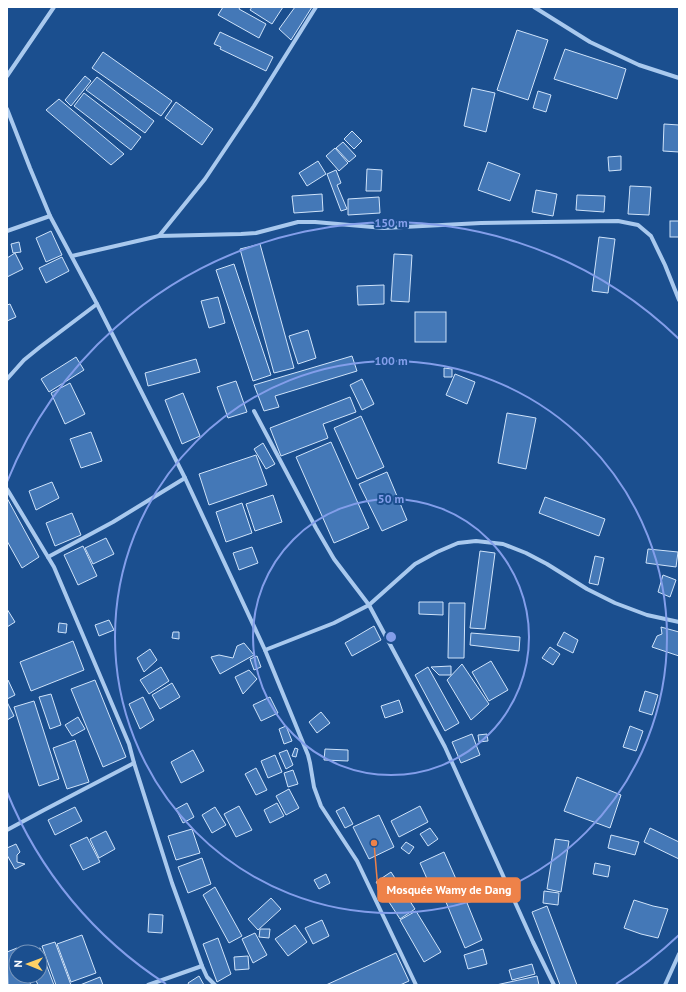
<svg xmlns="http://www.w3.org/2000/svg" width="686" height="992" viewBox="0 0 686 992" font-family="'PT Sans',sans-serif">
<rect width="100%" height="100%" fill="#1b4f8f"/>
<g fill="#4478b7" stroke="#cfe3fa">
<path d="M223,7H240L239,9L266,24L259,38L218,15Z"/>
<path d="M252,7H283L272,24L250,10Z"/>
<path d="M295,7H312L291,40L279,29Z"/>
<path d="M517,30L548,40L528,100L497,90Z"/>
<path d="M220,32L273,57L266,71L220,49L221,47L214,44Z"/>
<path d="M565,49L626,69L617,99L554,79Z"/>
<path d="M103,52L172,101L161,116L92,68Z"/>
<path d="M85,76L91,81L71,106L65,100Z"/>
<path d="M97,77L154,121L145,133L86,90Z"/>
<path d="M472,88L495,93L486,132L464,126Z"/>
<path d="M538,91L551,95L546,112L533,108Z"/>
<path d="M84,93L141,137L131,150L74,106Z"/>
<path d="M59,99L124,154L111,165L46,110Z"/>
<path d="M176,102L213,129L202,145L165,118Z"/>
<path d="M664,124L679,125V152L663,151Z"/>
<path d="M352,131L362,141L354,149L344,139Z"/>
<path d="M343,142L356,156L349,162L336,148Z"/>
<path d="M335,148L348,163L339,171L326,156Z"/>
<path d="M621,156V170L609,171L608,157Z"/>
<path d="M318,161L326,174L307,186L299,173Z"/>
<path d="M488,162L520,174L510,201L478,190Z"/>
<path d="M367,169L382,170L381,191H366Z"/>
<path d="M336,170L341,183L337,185L347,209L341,211L327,174Z"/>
<path d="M630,186L651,187L649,215L628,214Z"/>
<path d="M536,190L557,194L553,216L532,212Z"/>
<path d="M322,194L323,211L294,213L292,196Z"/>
<path d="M577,195L605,196L604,212L576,210Z"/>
<path d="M379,197L380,213L348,215V199Z"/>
<rect x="670" y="221" width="9" height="16"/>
<path d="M51,231L62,255L46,262L36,238Z"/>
<path d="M599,237L615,239L608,293L592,291Z"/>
<path d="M19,242L21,252L13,253L11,244Z"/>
<path d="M260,244L294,368L274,373L240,249Z"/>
<path d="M15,253L23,269L7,277V258Z"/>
<path d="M394,254L412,255L409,302L391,301Z"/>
<path d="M62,257L69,271L46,283L39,268Z"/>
<path d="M234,264L271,375L253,381L216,270Z"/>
<path d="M384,285V304L358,305L357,286Z"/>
<path d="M218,297L225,323L209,328L201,301Z"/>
<path d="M10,304L16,317L7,321V305Z"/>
<rect x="415" y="312" width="31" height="30"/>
<path d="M308,330L316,358L298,364L289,336Z"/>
<path d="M352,356L357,371L275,396L279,407L264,411L254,385Z"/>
<path d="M76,357L84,370L49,392L41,379Z"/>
<path d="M196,359L200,372L148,386L145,373Z"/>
<path d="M444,368L452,369V377H444Z"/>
<path d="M455,374L475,382L467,404L446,395Z"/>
<path d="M362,379L374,404L362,410L350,385Z"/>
<path d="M236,381L247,412L228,418L217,387Z"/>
<path d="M70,383L85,414L65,424L51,393Z"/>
<path d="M183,393L200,436L182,444L165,400Z"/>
<path d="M350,397L356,412L323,424L328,438L281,456L270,428Z"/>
<path d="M507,413L536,418L526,469L498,463Z"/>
<path d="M361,416L384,467L357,479L334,428Z"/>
<path d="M91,432L102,461L81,468L70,439Z"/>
<path d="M331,442L369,528L334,543L296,457Z"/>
<path d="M263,443L275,464L266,469L254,449Z"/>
<path d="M256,455L267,485L209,505L199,474Z"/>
<path d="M387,472L407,520L382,531L359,484Z"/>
<path d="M52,482L59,498L36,510L29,491Z"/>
<path d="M273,495L282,522L255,531L246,504Z"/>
<path d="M545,497L605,519L599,536L539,513Z"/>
<path d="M7,498L39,557L22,568L7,541Z"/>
<path d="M242,503L252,533L226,542L216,512Z"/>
<path d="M72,513L81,535L55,546L46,523Z"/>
<path d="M106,538L114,554L93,564L85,548Z"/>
<path d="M83,546L97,576L78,585L64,555Z"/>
<path d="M252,547L258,563L239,570L233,553Z"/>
<path d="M648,549L678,552L676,567L646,563Z"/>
<path d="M480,551L495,553L485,629L470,628Z"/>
<path d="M595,556L604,558L598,585L589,583Z"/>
<path d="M663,575L676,580L670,597L658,592Z"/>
<path d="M419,602H443V615L419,614Z"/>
<path d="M449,603H465L464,658H448Z"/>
<path d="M7,609L15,622L7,627Z"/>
<path d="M109,620L114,630L99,636L95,625Z"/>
<path d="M59,623L67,624L66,633L58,632Z"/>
<path d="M374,626L381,640L352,656L345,643Z"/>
<path d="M661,627L679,632V656L652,647L657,636L662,634Z"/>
<path d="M173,632H179V639L172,638Z"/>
<path d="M564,632L578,640L573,653L557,645Z"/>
<path d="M471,633L520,637L519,651L470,645Z"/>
<path d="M73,641L84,670L31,691L20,662Z"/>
<path d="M244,643L254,655L220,674L211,657L219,655L233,658L237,646Z"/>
<path d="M550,647L560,654L553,665L542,658Z"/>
<path d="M150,649L157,660L144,672L137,658Z"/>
<path d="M257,656L261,667L254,670L250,659Z"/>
<path d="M491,661L508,690L489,701L472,672Z"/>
<path d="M462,664L489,704L471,720L447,680Z"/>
<path d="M451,666V675H439L431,667Z"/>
<path d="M161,667L169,681L149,694L140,680Z"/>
<path d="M428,667L459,723L445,731L415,675Z"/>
<path d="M249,670L257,679L243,694L235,677Z"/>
<path d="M7,680H8L15,695L7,699Z"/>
<path d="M95,680L126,757L103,767L71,689Z"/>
<path d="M172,683L180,697L160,709L152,695Z"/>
<path d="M645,691L658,695L652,715L639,711Z"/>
<path d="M51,694L61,725L50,729L39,697Z"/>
<path d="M143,697L154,720L140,729L129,704Z"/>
<path d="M270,697L278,713L261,721L253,705Z"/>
<path d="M399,700L403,712L385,718L381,706Z"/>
<path d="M34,701L59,779L39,786L14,707Z"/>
<path d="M7,702L14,716L7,720Z"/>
<path d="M321,712L330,723L317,733L309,722Z"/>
<path d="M78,717L85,729L72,736L65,725Z"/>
<path d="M286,726L292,741L284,744L279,729Z"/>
<path d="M630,726L643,731L636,751L623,747Z"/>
<path d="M472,734L480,755L461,763L452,742Z"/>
<path d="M487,734L488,741L479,742L478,735Z"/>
<path d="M75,740L89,782L67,789L53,748Z"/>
<path d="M295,748L298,749L296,757L292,756Z"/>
<path d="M325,749L348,750V761L324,760Z"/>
<path d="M193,750L204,771L181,783L171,762Z"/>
<path d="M287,750L293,765L286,769L279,753Z"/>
<path d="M275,755L282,772L268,778L261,761Z"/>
<path d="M256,768L267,790L256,795L245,774Z"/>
<path d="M293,770L298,784L288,787L284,773Z"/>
<path d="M577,777L621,795L610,828L564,811Z"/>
<path d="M289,789L299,808L286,815L276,796Z"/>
<path d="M187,803L194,817L183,823L176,809Z"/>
<path d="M277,803L284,816L270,823L264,810Z"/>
<path d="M239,806L252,830L236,837L224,814Z"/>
<path d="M420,806L428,822L399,837L391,821Z"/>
<path d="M75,807L82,821L55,835L48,820Z"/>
<path d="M215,807L226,825L212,833L202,815Z"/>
<path d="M344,807L353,824L345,828L336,811Z"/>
<path d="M379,815L394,847L369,859L353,827Z"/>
<path d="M430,828L438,839L428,846L420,834Z"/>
<path d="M650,828L679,842V859L644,842Z"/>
<path d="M192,829L200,853L176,860L168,836Z"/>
<path d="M106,831L115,849L99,858L90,839Z"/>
<path d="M611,835L639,842L635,855L608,848Z"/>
<path d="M87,837L100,862L83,870L70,845Z"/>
<path d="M555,839L569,841L561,892L547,889Z"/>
<path d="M406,842L414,847L409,854L401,848Z"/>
<path d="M16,844L20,852L17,855V862L25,864L15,869L7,855V848Z"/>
<path d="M444,852L456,879L432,890L420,863Z"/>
<path d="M202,858L211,884L188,893L178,867Z"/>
<path d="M595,863L610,866L608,877L593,874Z"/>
<path d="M391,872L415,909L400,919L376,882Z"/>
<path d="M326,874L330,883L319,889L314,880Z"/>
<path d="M459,883L482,940L465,948L441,890Z"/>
<path d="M215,887L242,936L229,943L203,895Z"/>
<path d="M544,891L559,893L558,905L543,903Z"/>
<path d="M271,898L281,909L258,930L248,919Z"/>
<path d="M634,900L653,906L668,909L658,938L641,934L624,928Z"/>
<path d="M547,906L577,985H560L532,912Z"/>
<path d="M416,911L441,952L424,962L400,920Z"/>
<path d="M149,914L163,915L162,933L148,932Z"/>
<path d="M322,920L329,936L313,944L305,928Z"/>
<path d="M295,925L307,942L288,956L275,939Z"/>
<path d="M260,929H270L269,938L259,937Z"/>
<path d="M255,933L267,955L253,963L242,939Z"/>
<path d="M82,935L96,973L71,982L57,944Z"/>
<path d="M218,938L231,974L217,982L203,944Z"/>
<path d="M55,942L71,985H56L42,946Z"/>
<path d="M17,948L18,952H16V976H27L31,985H8L7,952Z"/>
<path d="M40,948L54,985H38L34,976H40V952H30Z"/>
<path d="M483,949L487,964L468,969L464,955Z"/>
<path d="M396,953L409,981L400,985H326Z"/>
<path d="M248,956L249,969L235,970L234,957Z"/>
<path d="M532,964L535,974L512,980L509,970Z"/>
<path d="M199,976L204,985H189L188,983Z"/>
<path d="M537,976L539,985H496Z"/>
<path d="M100,977L103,985H80Z"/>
</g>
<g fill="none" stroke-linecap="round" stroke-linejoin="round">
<g stroke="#a9c9ee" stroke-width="4">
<path d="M534,7L590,42L639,65L679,78"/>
<path d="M7,76L54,7"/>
<path d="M7,109L30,168L50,216L97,304L185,478L265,650L308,755L310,763L314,787L321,806L357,861L416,985"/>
<path d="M7,231L50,216"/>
<path d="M159,236L205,179L254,106L316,7"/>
<path d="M72,256L159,236L241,234L256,233L298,222H315L384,228L481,223L618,221L638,225L651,236L665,265L679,300"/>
<path d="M7,379L24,360L40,347L97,304"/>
<path d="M254,411L316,528L334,559L369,605L445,747L533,942L554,985"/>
<path d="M7,489L54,567L129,744L134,763L172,883L202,966L207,977L215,985"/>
<path d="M48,557L113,522L185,478"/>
<path d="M265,650L334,623L369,605L415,564L437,552L458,543L476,541L503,544L526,553L547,564L587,589L615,603L647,615L679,622"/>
<path d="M7,830L44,810L134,763"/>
<path d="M148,985L202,966"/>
<path d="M665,985L679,954"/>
</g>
</g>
<g fill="none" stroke="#839eea" stroke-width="2">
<circle cx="391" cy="637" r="138"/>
<circle cx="391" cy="637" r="276"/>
<path d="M679 935A414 414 0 0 1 616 984M166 984A414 414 0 0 1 7 792M7 482A414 414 0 0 1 679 339"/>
</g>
<circle cx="391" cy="637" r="6" fill="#839eea" stroke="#1b4f8f" stroke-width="2"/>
<g font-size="12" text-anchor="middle" font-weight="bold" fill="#839eea" stroke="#1b4f8f" stroke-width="4" stroke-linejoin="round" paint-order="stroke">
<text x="391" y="227">150 m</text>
<text x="391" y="365">100 m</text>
<text x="391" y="503">50 m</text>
</g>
<path fill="none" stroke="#ee8249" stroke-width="1.5" d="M374 843L378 890"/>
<circle fill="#ee8249" stroke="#1b4f8f" stroke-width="1.5" cx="374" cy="843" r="4"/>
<rect fill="#ee8249" stroke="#ee8249" stroke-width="1.5" x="378" y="878" width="142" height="24" rx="4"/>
<g font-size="12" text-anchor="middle" font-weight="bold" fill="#fff">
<text x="449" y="894">Mosquée Wamy de Dang</text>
</g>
<rect width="686" height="992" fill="none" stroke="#ffffff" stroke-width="16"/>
<g transform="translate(28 964) rotate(271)"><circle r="19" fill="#1b4f8f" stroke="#7695bc"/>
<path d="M0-3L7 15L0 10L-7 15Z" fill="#ffd166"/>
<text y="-6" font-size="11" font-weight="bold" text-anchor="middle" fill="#ffffff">N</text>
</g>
</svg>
